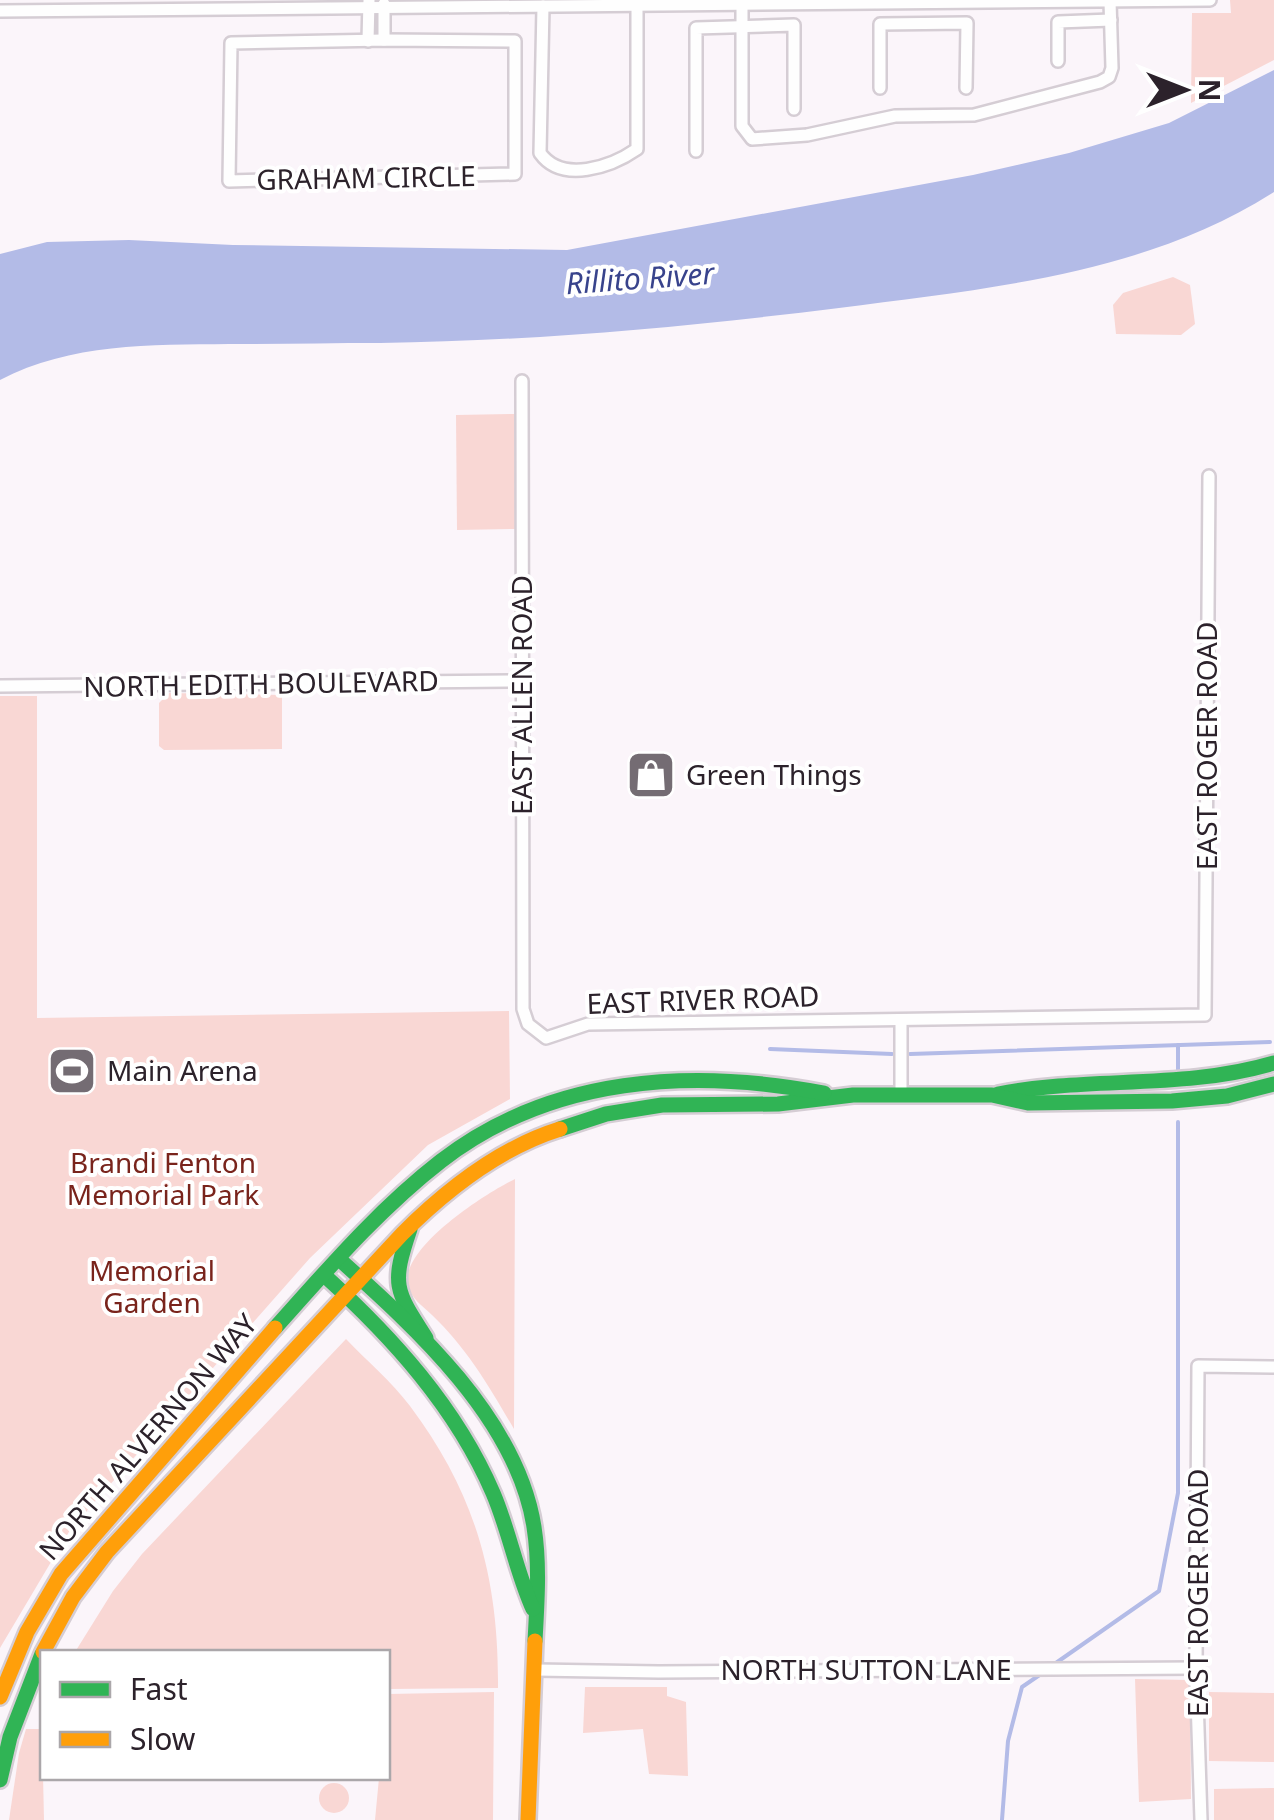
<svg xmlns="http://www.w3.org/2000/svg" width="1274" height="1820" viewBox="0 0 1274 1820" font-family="'Noto Sans',sans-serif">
<rect width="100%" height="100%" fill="#fbf5fa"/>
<g fill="#f9d7d4">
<path d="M1230,0H1274V60L1191,103L1192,13H1231Z"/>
<path d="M1173,277L1190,285L1195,324L1181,335L1116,334L1113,305L1123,293Z"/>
<path d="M515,414V529L457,530L456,415Z"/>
<path d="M169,693L282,695V749L164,750L159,746V703Z"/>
<path d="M0,696H37V1018L509,1011L510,1099L428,1145L310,1258L70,1530L0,1648Z"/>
<path d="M515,1179L514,1429C490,1388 467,1348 432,1315C423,1306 411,1299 408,1285C400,1248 486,1193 515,1179Z"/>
<path d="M346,1339C367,1361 392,1382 410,1406C476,1494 499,1579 498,1688L388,1689V1652H75L113,1591L142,1554Z"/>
<path d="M1135,1679L1190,1680L1191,1799L1139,1802Z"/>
<path d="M585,1687H667V1696L686,1702L688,1776L649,1774L643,1729L583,1733Z"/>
<path d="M494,1692L493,1820H375L379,1778H388V1694Z"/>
<path d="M1209,1692L1274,1693V1762L1209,1761Z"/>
<path d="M26,1729H42L44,1820H9L19,1753Z"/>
<circle cx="334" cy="1798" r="15"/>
<path d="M1274,1788V1820H1214V1789Z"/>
</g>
<path fill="#b3bbe7" d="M1274,70V192C1147,274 986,289 839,308C686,327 534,341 380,343C329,343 279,344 229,344C150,345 71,343 0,380V254L47,242L129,240L233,245L567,250L973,175L1069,153L1169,123Z"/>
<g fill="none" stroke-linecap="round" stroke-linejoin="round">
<g stroke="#b3bbe7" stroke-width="4">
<path d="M1178,1045V1073"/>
<path d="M770,1049L892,1054"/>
<path d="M910,1054L1270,1042"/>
<path d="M1053,1665L1159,1591L1178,1493V1122"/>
<path d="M1002,1820L1008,1741L1022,1687L1041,1674"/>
</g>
<g stroke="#d5cdd4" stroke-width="16">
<g id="street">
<path d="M384,4V40"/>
<path d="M742,4V126L752,139L807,135L895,116L974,115L1100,82L1109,77L1112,68L1110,1"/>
<path d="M543,6L540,153C562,184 611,167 637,149V5"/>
<path d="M0,11L1210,0"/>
<path d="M384,40L515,41V174L229,181L231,43Z"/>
<path d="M368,41L369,0"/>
<path d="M1058,61V22L1111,20"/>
<path d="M880,88V24L967,23L966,88"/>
<path d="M696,151V28L794,25V109"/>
<path d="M522,381L523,1009L528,1024L546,1038L588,1024L1205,1015L1209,476"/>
<path d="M0,686L521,681"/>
<path d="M901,1095V1020"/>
<path d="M536,1670L659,1672L1196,1668"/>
<path d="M1201,1820L1196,1668L1198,1366L1274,1367"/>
</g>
</g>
<g stroke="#d5cdd4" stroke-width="20">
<g id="fast">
<path d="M998,1094C1090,1076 1183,1090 1274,1063"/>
<path d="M560,1129L606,1114L662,1105L778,1104L853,1095H992L1028,1103L1172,1101L1227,1096L1274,1084"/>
<path d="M410,1229C391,1285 395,1290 426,1338"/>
<path d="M339,1259C416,1328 517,1419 534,1527C540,1565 537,1603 535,1641"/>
<path d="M324,1275C392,1337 456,1407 493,1493C509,1530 516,1571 533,1609"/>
<path d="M275,1328C327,1270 379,1209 441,1161C551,1076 691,1068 824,1093"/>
<path d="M0,1780L10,1737L42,1654"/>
</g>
</g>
<g stroke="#d5cdd4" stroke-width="20">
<g id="slow">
<path d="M43,1652L73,1597L107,1552L402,1234C447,1189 499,1148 560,1129"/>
<path d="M0,1697L27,1632L61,1574L275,1328"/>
<path d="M528,1820L535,1641"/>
</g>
</g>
<use href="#street" stroke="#fefefe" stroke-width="11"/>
<use href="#fast" stroke="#30b455" stroke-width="15"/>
<use href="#slow" stroke="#ff9f0a" stroke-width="15"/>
</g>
<defs>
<g id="shop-square" transform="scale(2.5)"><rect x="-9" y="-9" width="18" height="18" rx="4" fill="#746c73" stroke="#fff"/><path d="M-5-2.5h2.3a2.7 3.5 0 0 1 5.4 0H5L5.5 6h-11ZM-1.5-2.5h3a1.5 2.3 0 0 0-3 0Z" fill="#fff"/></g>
<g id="stadium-square" transform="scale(2.5)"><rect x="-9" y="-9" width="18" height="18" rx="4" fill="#746c73" stroke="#fff"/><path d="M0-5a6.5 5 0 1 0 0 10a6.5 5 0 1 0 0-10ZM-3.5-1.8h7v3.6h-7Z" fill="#fff"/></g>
</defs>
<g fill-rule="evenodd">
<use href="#shop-square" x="651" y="775"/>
<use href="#stadium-square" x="72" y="1071"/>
</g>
<g text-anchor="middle" stroke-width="8" stroke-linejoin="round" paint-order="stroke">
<g font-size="28" fill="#2c222b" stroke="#fff">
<text transform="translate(366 178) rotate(-1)" y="10">GRAHAM CIRCLE</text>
<text transform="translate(261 684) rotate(-1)" y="10">NORTH EDITH BOULEVARD</text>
<text transform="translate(522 695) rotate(-90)" y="10">EAST ALLEN ROAD</text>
<text transform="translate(1207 746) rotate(-90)" y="10">EAST ROGER ROAD</text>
<text transform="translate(703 1000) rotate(-2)" y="10">EAST RIVER ROAD</text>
<text transform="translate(148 1437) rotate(-49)" y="10">NORTH ALVERNON WAY</text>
<text transform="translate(1198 1593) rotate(-90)" y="10">EAST ROGER ROAD</text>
<text x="866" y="1680">NORTH SUTTON LANE</text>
</g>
<g font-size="28" fill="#2c222b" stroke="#fff" text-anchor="start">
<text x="686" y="785">Green Things</text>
<text x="107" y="1081">Main Arena</text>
</g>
<g font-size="28" fill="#79241c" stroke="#fff">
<text x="163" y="1173">Brandi Fenton<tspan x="163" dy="32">Memorial Park</tspan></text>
<text x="152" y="1281">Memorial<tspan x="152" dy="32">Garden</tspan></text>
</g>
<g font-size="30" font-style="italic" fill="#38438c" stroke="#fff">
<text transform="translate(640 279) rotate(-4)" y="10">Rillito River</text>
</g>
</g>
<rect x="40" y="1650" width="350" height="130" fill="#ffffff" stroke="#aba7aa" stroke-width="2.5"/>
<rect x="60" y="1682" width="50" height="15" fill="#30b455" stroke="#aba7aa" stroke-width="2.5"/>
<text x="130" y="1700" font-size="30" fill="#2c222b">Fast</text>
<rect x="60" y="1732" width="50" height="15" fill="#ff9f0a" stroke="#aba7aa" stroke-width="2.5"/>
<text x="130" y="1750" font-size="30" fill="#2c222b">Slow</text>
<g transform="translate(1184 90) rotate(90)" stroke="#ffffff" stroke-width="8" paint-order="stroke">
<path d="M0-8L18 38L0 25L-18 38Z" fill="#2c222b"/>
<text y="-15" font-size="28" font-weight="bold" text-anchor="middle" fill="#2c222b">N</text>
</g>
</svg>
